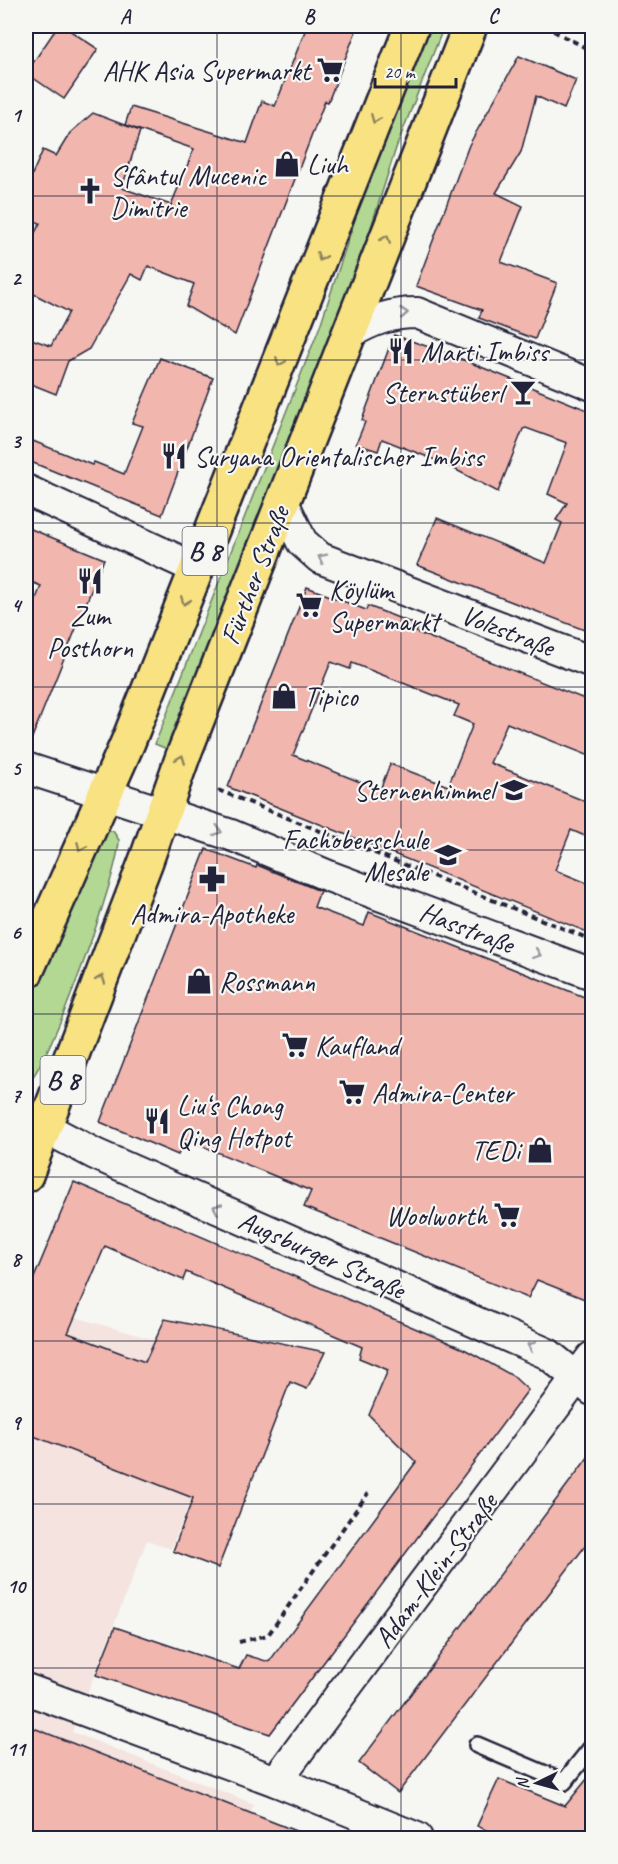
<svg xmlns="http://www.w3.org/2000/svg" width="618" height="1864" viewBox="0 0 618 1864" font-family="Caveat,sans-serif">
<rect width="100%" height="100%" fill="#f6f6f2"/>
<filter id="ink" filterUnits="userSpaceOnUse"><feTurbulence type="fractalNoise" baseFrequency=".0167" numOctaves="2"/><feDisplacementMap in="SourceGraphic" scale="12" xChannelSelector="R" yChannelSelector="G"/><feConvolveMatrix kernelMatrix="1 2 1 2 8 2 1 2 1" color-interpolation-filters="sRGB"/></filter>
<g filter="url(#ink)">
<path fill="#f4e3de" d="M26,1303L242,1365L233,1395L171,1549L147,1540L72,1732L254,1804L239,1838H26Z"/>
<g fill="#b2d893" stroke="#6a7d67" stroke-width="1.5">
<path d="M426,26H444L396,148L359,265L172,751L155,744L320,326L378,149Z"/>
<path d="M108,831H113L119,840C119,873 49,1068 26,1085V1004L99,840Z"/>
</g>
<g fill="#f1b6ae" stroke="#22223b" stroke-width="1.5" fill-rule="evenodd">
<path d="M58,26H63L98,49L64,99L26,73Z"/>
<path d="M307,26H358L328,102L325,101L235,335L186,306L194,284L148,266L142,280L131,274L89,349L68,361L56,394L26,382V337L51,346L69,312L26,290V250L40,223L26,217V188L43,150L56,156L70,133L93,113L140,131L122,188L171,205L194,149L125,125L131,107L247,143L262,101L275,106Z"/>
<path d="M519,56L576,80L564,109L536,96L521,152L496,193L523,206L501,262L557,283L535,339L479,318L482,310L416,286L469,145Z"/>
<path d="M394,335L449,354L592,412V633L417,565L437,518L546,563L562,523L556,520L567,503L548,494L567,443L526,428L523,429L498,492L443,463L382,439L378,451L356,444L365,422L362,420Z"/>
<path d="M160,358L213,378L162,515L26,460L33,441L92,465L94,462L124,474L143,426L132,423Z"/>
<path d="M26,527L104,559L27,750L26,624L41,586L26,580Z"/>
<path d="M307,587L366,610L368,606L419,626L416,632L592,702V757L507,723L490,763L592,804V839L571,830L555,870L592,885V934L228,787ZM331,662L350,669L352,663L459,705L454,716L473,724L448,786L390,764L380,790L293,755Z"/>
<path d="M206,849L256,868L257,865L320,891L314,907L364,926L369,912L592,1000V1302L537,1280L528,1298L304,1207L311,1191L185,1139L178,1155L100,1122Z"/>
<path d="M74,1182L466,1350L513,1376L528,1390L270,1734L96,1675L115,1627L239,1669L246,1655L269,1662L416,1462L369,1415L388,1370L359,1358L362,1347L186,1272L183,1280L105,1246L68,1333L145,1362L165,1319L325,1352L307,1389L290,1382L218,1568L173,1551L193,1498L26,1433V1297Z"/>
<path d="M592,1452V1537L398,1793L359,1763Z"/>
<path d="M26,1725L311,1837L310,1839H26Z"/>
<path d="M592,1773V1839H506L477,1826L499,1779L565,1806Z"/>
</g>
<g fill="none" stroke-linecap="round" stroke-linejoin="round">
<g stroke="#22223b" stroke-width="20">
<path id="service" d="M477,1745L564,1782L592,1747"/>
</g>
<g stroke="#22223b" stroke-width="34">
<g id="minor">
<path d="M350,333C372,320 392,313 417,313L592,385"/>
<path d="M26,490L197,569"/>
<path d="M283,502L302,542L320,558L592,662"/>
<path d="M26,768L231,835L331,877L592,974"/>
<path d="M26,1122L44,1127L95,1154L548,1354L592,1390"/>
<path d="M26,1689L276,1781L592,1357"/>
<path d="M276,1781L417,1838"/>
</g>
</g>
<g stroke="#22223b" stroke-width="38">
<g id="primary">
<path d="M26,972L128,742L412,26"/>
<path d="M26,1175L146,861L183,756L470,26"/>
</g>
</g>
<g stroke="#22223b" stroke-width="4" stroke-dasharray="6 4.5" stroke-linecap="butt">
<path d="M544,26L592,51"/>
<path d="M590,159L592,160"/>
<path d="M218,790L592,940"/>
<path d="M239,1642L268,1635L368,1493"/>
</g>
<use href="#service" stroke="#f6f6f2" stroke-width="15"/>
<use href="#minor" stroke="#f6f6f2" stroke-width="30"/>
<use href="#primary" stroke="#f8e281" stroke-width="33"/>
</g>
<defs><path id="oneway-chevron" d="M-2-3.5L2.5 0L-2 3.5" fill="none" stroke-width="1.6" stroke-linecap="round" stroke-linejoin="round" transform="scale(1.5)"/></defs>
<g stroke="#8d825e">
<use href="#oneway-chevron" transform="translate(375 119) rotate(112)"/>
<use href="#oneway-chevron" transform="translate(386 239) rotate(-69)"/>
<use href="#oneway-chevron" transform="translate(321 257) rotate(112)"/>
<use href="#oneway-chevron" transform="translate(280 362) rotate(112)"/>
<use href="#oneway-chevron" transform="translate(185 601) rotate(111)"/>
<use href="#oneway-chevron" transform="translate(181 759) rotate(-69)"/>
<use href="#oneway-chevron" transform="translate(81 847) rotate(114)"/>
<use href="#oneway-chevron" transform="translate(101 979) rotate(-69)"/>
</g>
<g stroke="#9797a0">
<use href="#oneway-chevron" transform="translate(404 313) rotate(-4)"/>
<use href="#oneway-chevron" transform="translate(322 558) rotate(-154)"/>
<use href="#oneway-chevron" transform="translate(218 831) rotate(18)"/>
<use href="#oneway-chevron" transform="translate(537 954) rotate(21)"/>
<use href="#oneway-chevron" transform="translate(217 1208) rotate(-156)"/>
<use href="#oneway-chevron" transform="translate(531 1346) rotate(-156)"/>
</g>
</g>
<path fill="none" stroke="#22223b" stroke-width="1.5" stroke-opacity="0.55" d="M217,26V1838M401,26V1838M26,196H592M26,360H592M26,523H592M26,687H592M26,850H592M26,1014H592M26,1177H592M26,1341H592M26,1504H592M26,1668H592"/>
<defs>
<g id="supermarket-bare" transform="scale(2.07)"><path d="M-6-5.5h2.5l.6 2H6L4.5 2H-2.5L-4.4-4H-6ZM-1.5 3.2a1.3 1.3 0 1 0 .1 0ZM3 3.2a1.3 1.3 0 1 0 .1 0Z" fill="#22223b" stroke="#f6f6f2" stroke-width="2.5" paint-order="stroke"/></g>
<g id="shop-bare" transform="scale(2.07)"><path d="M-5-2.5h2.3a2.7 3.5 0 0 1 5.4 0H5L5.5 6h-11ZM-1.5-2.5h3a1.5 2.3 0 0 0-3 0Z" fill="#22223b" stroke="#f6f6f2" stroke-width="2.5" paint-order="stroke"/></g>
<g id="church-bare" transform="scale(2.07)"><path d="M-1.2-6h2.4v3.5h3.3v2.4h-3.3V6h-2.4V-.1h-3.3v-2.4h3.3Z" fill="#22223b" stroke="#f6f6f2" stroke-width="2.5" paint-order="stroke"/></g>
<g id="restaurant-bare" transform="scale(2.07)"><path d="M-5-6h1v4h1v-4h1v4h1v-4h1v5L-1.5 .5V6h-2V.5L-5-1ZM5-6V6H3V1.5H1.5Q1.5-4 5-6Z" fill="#22223b" stroke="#f6f6f2" stroke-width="2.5" paint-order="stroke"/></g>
<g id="bar-bare" transform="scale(2.07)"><path d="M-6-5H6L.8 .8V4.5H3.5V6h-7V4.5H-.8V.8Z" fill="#22223b" stroke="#f6f6f2" stroke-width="2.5" paint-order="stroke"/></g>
<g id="school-bare" transform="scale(2.07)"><path d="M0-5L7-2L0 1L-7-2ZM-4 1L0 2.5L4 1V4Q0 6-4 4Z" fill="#22223b" stroke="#f6f6f2" stroke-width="2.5" paint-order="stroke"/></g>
<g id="pharmacy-bare" transform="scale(2.07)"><path d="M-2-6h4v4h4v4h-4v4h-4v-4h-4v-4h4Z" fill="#22223b" stroke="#f6f6f2" stroke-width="2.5" paint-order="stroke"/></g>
</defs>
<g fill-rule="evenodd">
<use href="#supermarket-bare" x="330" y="70"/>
<use href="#shop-bare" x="287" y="164"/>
<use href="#church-bare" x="90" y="191"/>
<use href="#restaurant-bare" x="401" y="351"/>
<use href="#bar-bare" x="523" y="392"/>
<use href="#restaurant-bare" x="174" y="456"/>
<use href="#restaurant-bare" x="90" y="581"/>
<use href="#supermarket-bare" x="309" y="605"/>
<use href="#shop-bare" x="284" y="696"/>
<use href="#school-bare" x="514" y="790"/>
<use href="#school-bare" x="448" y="855"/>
<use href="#pharmacy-bare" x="212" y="879"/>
<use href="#shop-bare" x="199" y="981"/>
<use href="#supermarket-bare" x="295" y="1045"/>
<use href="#supermarket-bare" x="352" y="1092"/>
<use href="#restaurant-bare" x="157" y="1121"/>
<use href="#shop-bare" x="540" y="1150"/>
<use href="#supermarket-bare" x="507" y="1215"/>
</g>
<g text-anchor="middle" stroke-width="4.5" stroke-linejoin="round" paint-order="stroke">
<g fill="#f6f6f2" stroke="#626272" stroke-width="1.5">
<rect x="182.5" y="527" width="45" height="48" rx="4.5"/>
<rect x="40.5" y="1056" width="45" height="48" rx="4.5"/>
</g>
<g font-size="27" font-weight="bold" fill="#22223b">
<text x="205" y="560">B 8</text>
<text x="63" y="1089">B 8</text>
</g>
<g font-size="28" fill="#22223b" stroke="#f6f6f2" text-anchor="start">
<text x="310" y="80" text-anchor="end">AHK Asia Supermarkt</text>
<text x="307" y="174">Liuh</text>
<text x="110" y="185">Sfântul Mucenic<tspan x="110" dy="32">Dimitrie</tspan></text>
<text x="421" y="361">Marti Imbiss</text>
<text x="503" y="402" text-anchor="end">Sternstüberl</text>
<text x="194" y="466">Suryana Orientalischer Imbiss</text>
<text x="329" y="599">Köylüm<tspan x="329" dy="32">Supermarkt</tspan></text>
<text x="90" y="625" text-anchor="middle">Zum<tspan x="90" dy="32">Posthorn</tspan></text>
<text x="304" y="706">Tipico</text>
<text x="494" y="800" text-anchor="end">Sternenhimmel</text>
<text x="428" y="849" text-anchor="end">Fachoberschule<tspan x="428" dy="32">Mesale</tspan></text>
<text x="212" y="923" text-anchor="middle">Admira-Apotheke</text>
<text x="219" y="991">Rossmann</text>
<text x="315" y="1055">Kaufland</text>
<text x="372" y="1102">Admira-Center</text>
<text x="177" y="1115">Liu‘s Chong<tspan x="177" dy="32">Qing Hotpot</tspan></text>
<text x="520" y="1160" text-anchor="end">TEDi</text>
<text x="487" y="1225" text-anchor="end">Woolworth</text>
</g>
<g font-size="28" fill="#22223b" stroke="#f6f6f2">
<text transform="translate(254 575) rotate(-69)" y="10">Fürther Straße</text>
<text transform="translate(508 630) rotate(21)" y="10">Volzstraße</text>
<text transform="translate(467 927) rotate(21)" y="10">Hasstraße</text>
<text transform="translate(322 1254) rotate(24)" y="10">Augsburger Straße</text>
<text transform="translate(435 1570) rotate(-53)" y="10">Adam-Klein-Straße</text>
</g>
</g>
<rect width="618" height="1864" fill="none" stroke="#f6f6f2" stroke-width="66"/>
<g transform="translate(537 1783) rotate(265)" stroke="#f6f6f2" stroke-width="4.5" paint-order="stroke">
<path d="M0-4.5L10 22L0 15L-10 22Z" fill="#22223b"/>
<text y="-9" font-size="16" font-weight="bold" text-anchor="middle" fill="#22223b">N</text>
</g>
<path d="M375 78v9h81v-9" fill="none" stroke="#22223b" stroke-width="3"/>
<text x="384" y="78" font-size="18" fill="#22223b" stroke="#f6f6f2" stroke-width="4.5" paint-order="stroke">20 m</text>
<rect x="33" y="33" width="552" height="1798" fill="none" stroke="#22223b" stroke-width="2"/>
<g font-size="20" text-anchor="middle" font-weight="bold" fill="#22223b">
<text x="125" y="23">A</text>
<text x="309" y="23">B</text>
<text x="493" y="23">C</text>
<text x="16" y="122">1</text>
<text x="16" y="285">2</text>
<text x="16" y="448">3</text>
<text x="16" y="612">4</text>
<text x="16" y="775">5</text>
<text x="16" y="939">6</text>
<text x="16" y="1102">7</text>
<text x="16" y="1266">8</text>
<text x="16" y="1429">9</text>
<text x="16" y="1593">10</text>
<text x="16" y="1756">11</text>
</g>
</svg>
